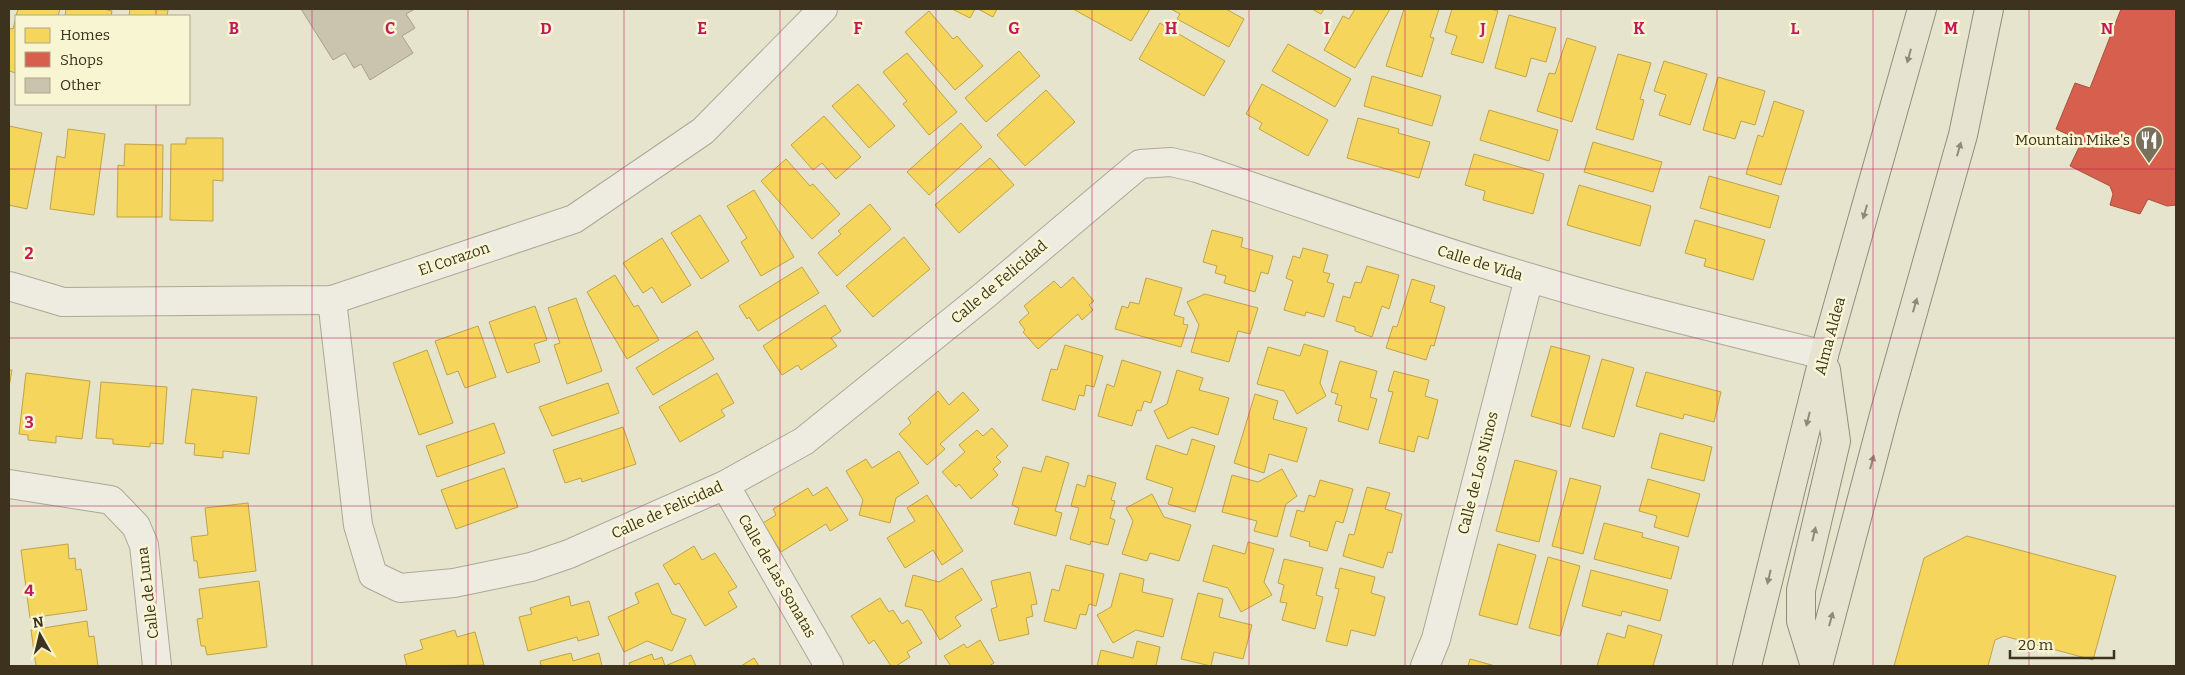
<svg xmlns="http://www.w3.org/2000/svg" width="2185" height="675" viewBox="0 0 2185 675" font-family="Bitter,serif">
<rect width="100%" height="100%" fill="#e6e4cc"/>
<g fill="#f6d55c" stroke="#bea449">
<path d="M18,9H60L58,16H16Z"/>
<path d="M66,9H103L112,11L111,16H65Z"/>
<path d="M130,9L168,10L167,16H129Z"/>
<path d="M952,9H975L970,18Z"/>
<path d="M978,9H997L993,17Z"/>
<path d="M1073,9H1150L1131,41Z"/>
<path d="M1171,9H1226L1244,19L1229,47L1177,19L1180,14Z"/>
<path d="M1312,9H1324L1321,14Z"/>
<path d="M1355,9H1390L1355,68L1324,50L1343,16L1349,19Z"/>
<path d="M1404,9H1439L1430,37L1434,38L1422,77L1386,66Z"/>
<path d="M1452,9H1490L1498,11L1483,63L1451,54L1457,36L1445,32Z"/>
<path d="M929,11L953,39L957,36L983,66L955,90L905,32Z"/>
<path d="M1509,15L1556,28L1546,62L1531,58L1526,77L1495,68Z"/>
<path d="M16,17V73L9,71V28L13,29Z"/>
<path d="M1160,23L1225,61L1204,96L1139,59Z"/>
<path d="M1567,38L1596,47L1572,122L1537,111L1549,73L1555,74Z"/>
<path d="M1288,44L1351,79L1335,107L1272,71Z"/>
<path d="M1019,51L1040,76L986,122L965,98Z"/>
<path d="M907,53L957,112L929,135L903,104L907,101L883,72Z"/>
<path d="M1618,54L1651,63L1640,99L1644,100L1633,140L1596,129Z"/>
<path d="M1664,61L1707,74L1690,125L1659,115L1666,95L1654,91Z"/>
<path d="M1372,76L1441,96L1432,126L1364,106Z"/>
<path d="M1718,77L1765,91L1755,125L1741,121L1735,139L1703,130Z"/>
<path d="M858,84L895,126L869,148L832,106Z"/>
<path d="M1262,84L1328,120L1308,156L1259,129L1262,123L1246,114Z"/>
<path d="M1046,90L1075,122L1025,166L997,135Z"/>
<path d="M1774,101L1804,111L1781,185L1746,174L1758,135L1763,137Z"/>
<path d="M1489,110L1558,130L1549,161L1480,140Z"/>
<path d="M824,116L861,157L836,179L822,163L813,170L791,145Z"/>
<path d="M1358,118L1399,129L1398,133L1430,142L1419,178L1347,158Z"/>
<path d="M961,123L982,147L929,195L907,172Z"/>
<path d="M9,126L42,133L27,209L9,205Z"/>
<path d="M68,129L105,134L94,215L50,209L57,156L65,158Z"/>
<path d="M186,138H223V181L213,180V221L170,220L171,144H186Z"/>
<path d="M1593,142L1662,162L1653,192L1584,172Z"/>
<path d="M125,144L163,145L162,217H117L118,165L124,166Z"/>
<path d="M1474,154L1544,174L1533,214L1483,200L1485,191L1465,185Z"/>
<path d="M990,158L1014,185L959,233L935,205Z"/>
<path d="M786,159L810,186L813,184L840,214L812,239L761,181Z"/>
<path d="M1709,176L1779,196L1770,228L1700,208Z"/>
<path d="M1579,185L1651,206L1640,246L1567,225Z"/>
<path d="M754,190L794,257L761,276L741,242L747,238L727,206Z"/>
<path d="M870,204L891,229L837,276L818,253L841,234L838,231Z"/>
<path d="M700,215L729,261L701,279L671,233Z"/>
<path d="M1695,220L1765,240L1753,280L1704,266L1706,259L1685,253Z"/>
<path d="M1212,230L1243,238L1241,247L1273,256L1268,274L1261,272L1255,292L1224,283L1226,276L1215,273L1217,266L1203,262Z"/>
<path d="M904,237L930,269L873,317L846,286Z"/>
<path d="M662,238L691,285L662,303L652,287L643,293L623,263Z"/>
<path d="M1303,248L1328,255L1323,272L1330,274L1327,282L1334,284L1324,317L1306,312L1305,316L1284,310L1293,281L1286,278L1293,256L1300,258Z"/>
<path d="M1367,266L1399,275L1389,309L1382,306L1372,337L1355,331V327L1336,321L1343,296L1350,298L1355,282L1361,283Z"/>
<path d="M802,267L819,293L758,331L749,317L747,319L739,306Z"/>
<path d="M615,275L634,307L638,305L659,340L627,359L587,292Z"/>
<path d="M1073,277L1094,301L1089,305L1093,310L1082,320L1078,314L1038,349L1023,332L1025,330L1019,322L1029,313L1024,306L1054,281L1061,288Z"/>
<path d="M1146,278L1182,288L1174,315L1184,318L1183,324L1188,325L1181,347L1115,329L1122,306L1128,308L1130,302L1139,304Z"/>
<path d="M1412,279L1435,286L1430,302L1445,307L1434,346L1431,345L1426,360L1386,348L1393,326L1397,327Z"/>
<path d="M1205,294L1258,308L1250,334L1238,331L1229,362L1191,352L1199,325L1187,302Z"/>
<path d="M576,298L602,371L567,384L554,345L560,343L548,308Z"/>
<path d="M825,305L841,331L831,338L837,346L801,370L798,365L782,375L763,346Z"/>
<path d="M535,306L547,340L534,344L540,362L507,373L489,322Z"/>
<path d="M478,326L496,377L465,388L458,371L447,375L435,341Z"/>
<path d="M697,331L714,359L653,395L636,368Z"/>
<path d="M1304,344L1328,351L1320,383L1326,396L1297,414L1284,391L1257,384L1268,347L1300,356Z"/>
<path d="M1065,345L1103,356L1094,387L1086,385L1084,396L1079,395L1075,410L1042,400L1051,369L1057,370Z"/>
<path d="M1551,346L1590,356L1570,427L1531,416Z"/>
<path d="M427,350L453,423L419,435L393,363Z"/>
<path d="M1602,359L1634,368L1614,437L1582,428Z"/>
<path d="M1122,360L1161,372L1151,403L1144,401L1141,411L1137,410L1132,426L1098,416L1107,384L1114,387Z"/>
<path d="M1340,361L1377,371L1370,397L1377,399L1368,430L1338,421L1342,406L1335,404L1338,394L1331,392Z"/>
<path d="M9,370H12L9,387Z"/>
<path d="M1177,370L1203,378L1199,390L1229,398L1218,435L1192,427L1168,439L1154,411L1167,404Z"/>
<path d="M1394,371L1429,380L1425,396L1438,400L1428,439L1418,436L1414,452L1379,443L1393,392L1388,391Z"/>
<path d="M1646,372L1721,392L1714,422L1684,414L1683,419L1636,406Z"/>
<path d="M26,373L90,381L82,439L56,436V443L28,440V435L19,434Z"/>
<path d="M717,373L734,403L721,410L725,416L680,442L659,407Z"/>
<path d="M101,382L167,387L163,444L150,443V447L113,444V439L96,438Z"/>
<path d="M608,383L619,413L552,436L539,407Z"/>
<path d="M192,389L257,397L249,454L223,451V458L194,455L195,444L185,443Z"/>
<path d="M938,391L949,405L963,392L979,410L940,444L945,449L927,465L899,434L911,423L908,418Z"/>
<path d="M1255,394L1278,401L1273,419L1307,428L1297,462L1269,454L1264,473L1234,463Z"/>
<path d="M494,423L505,453L437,477L426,446Z"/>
<path d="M623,427L636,464L582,482L581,478L565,483L553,450Z"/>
<path d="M992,428L1008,446L996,457L1001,462L993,469L998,475L971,499L959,484L956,487L942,472L965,452L959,445L977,430L983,436Z"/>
<path d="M1660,433L1712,447L1704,481L1651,468Z"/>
<path d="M1192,439L1215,446L1195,512L1168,504L1173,488L1146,479L1156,445L1187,455Z"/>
<path d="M899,451L919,483L896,498L890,523L859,515L863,500L846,471L866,459L872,468Z"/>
<path d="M1046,456L1069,463L1055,511L1062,513L1056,536L1014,524L1019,508L1012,505L1023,467L1041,472Z"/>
<path d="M1515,460L1557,471L1539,542L1496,531Z"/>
<path d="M504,468L518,507L456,529L441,490Z"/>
<path d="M1282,469L1297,496L1286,504L1277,537L1254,531L1257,521L1222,512L1232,475L1258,482Z"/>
<path d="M1088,475L1116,483L1111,500L1115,501L1110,518L1115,520L1108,545L1091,541L1090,545L1070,539L1079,508L1071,506L1077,484L1085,487Z"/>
<path d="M1570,478L1601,486L1583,554L1552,546Z"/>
<path d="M1648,479L1700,494L1688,537L1654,527L1657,516L1639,511Z"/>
<path d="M1320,480L1353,489L1343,523L1336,521L1327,551L1309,546L1310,542L1290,536L1297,510L1304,512L1309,495L1315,497Z"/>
<path d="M827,487L848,520L830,531L826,524L781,552L763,523L776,515L773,509L808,488L813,496Z"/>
<path d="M1367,487L1390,493L1385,509L1402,514L1392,553L1388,552L1383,568L1343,556L1349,534L1354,535Z"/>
<path d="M1152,494L1164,517L1191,525L1179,561L1150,553L1147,561L1122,554L1133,521L1126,508Z"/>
<path d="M927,495L963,551L942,565L933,550L905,568L887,538L915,521L907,508Z"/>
<path d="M248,503L256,571L199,578L197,561H194L191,537L208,535L205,508Z"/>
<path d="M1604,523L1643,533L1642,537L1679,547L1671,579L1594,559Z"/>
<path d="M1967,536L2116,576L2093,660L2004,636L1995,640L1988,666H1894L1924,558Z"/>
<path d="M1248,542L1274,549L1264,582L1272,595L1241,612L1228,588L1203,581L1213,545L1245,554Z"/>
<path d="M68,544L69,559L75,558L76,570L81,569L87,610L30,618L21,550Z"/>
<path d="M1498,544L1536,555L1517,625L1479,615Z"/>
<path d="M694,546L702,560L715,553L737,587L728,592L737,607L705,626L679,583L675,585L663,565Z"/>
<path d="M1548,557L1580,566L1560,636L1529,628Z"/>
<path d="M1284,559L1323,568L1316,595L1323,597L1315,629L1282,620L1287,603L1280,602L1284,585L1278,583Z"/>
<path d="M1066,565L1104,574L1096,606L1089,604L1086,615L1080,614L1076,629L1044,621L1052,589L1059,591Z"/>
<path d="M962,568L982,600L955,617L961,626L940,640L922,610L905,606L913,575L939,582Z"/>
<path d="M1340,568L1375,577L1371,593L1385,597L1375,636L1351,630L1347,646L1326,641L1339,589L1335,588Z"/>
<path d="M1591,570L1668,590L1660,621L1622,611L1621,616L1582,606Z"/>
<path d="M1030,572L1037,604L1031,605L1033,616L1026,618L1029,634L999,641L991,609L997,607L991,581Z"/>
<path d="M1120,573L1144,579L1142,592L1173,599L1163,637L1136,630L1113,643L1097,615L1111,607Z"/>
<path d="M259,581L267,647L207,655L205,646H201L197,619L203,618L199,589Z"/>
<path d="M658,583L672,614L686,619L672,651L647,641L624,652L608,617L639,603L635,593Z"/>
<path d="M1198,593L1223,599L1219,617L1252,625L1243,659L1214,652L1211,666L1181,659Z"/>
<path d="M569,596L571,606L589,601L599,635L578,641L577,637L528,651L519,617L532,614L530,608Z"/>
<path d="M880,598L889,612L893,610L902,624L908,620L922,643L907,652L910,657L896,666H891L874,640L869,644L851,616Z"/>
<path d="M87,621L89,637L94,636L98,666H36L31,630Z"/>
<path d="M1628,625L1662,635L1653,666H1597L1607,633L1625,638Z"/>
<path d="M455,630L457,637L475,632L484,665L407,666L404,655L423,649L420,640Z"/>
<path d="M980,640L994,663L989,666H951L944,656L964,644L967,648Z"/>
<path d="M1137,641L1160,647L1156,666H1097L1101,650L1133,658Z"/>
<path d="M571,653L573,661L599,653L602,666H541L540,661Z"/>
<path d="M652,654L654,660L662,657L665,666L691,655L696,666H630L629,663Z"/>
<path d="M754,658L759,666H741Z"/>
<path d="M1470,659L1495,666H1468Z"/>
</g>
<path fill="#d6604d" stroke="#a8523f" d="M2121,9H2176V205L2167,206L2148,199L2140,214L2110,205L2113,194L2110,186L2070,166L2082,141L2056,129L2075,83L2090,88Z"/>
<path fill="#cac3ad" stroke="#a7a08c" d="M301,9H415L406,14L415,28L402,36L413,53L370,80L361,64L354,68L345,53L333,60Z"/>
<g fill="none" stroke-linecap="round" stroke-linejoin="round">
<g stroke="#aca896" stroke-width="30">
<g id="minor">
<path d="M9,286L63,302L332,300L574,219L703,131L823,9"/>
<path d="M332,300L358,525L373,575L400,588L454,583L531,567L569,554L725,485L804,441L986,294L1140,164L1171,162L1197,168C1306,205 1416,244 1527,277C1625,307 1725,330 1824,355"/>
<path d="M9,484L111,500L136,526L144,545L157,666"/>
<path d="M725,485L829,666"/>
<path d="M1425,666L1436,639L1529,278"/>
</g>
</g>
<g stroke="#918d7c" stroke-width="30">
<g id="major">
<path d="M1747,666L1824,355L1922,9"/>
<path d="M1815,666L1801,621V590L1836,441L1826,370"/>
<path d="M1818,666L1885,411L1963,135L1989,9"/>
</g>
</g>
<use href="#minor" stroke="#eeece0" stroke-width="28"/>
<use href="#major" stroke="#e6e4d0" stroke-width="28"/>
</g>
<defs><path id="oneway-solid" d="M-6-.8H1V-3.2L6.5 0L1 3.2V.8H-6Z" transform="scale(1.25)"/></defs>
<g fill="#918b76">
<use href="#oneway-solid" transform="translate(1909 56) rotate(105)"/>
<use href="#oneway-solid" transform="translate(1959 149) rotate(-74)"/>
<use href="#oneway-solid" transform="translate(1865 212) rotate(106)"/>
<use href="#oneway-solid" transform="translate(1915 305) rotate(-74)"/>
<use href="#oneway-solid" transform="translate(1808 419) rotate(104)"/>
<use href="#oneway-solid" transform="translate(1872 462) rotate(-75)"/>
<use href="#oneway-solid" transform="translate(1814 534) rotate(-77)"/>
<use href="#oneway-solid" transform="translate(1769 577) rotate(103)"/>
<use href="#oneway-solid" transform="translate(1831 619) rotate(-75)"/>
</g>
<path fill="none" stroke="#c2185b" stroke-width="1" stroke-opacity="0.55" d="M156,9V16M312,9V666M468,9V666M624,9V666M780,9V666M936,9V666M1092,9V666M1249,9V666M1405,9V666M1561,9V666M1717,9V666M1873,9V666M2029,9V666M156,104V666M9,169H2176M9,338H2176M9,506H2176"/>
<defs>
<g id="restaurant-pin" transform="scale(1.4375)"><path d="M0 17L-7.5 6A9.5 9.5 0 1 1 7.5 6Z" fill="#78705a" stroke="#f8f5d3"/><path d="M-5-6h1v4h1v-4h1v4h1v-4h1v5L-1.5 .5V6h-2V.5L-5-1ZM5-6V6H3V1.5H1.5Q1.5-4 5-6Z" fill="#fff"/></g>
</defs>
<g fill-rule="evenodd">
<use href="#restaurant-pin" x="2149" y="140"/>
</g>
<g text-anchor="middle" stroke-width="5" stroke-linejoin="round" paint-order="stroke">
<g font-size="15" fill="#3c321d" stroke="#f8f5d3" text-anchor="end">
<text x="2130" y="145">Mountain Mike's</text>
</g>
<g font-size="15" fill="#3c321d" stroke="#f8f5d3">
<text transform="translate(454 259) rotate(-19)" y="5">El Corazon</text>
<text transform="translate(1480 263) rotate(17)" y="5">Calle de Vida</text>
<text transform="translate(999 282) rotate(-40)" y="5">Calle de Felicidad</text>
<text transform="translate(1830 336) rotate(-75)" y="5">Alma Aldea</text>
<text transform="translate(1478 473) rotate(-76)" y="5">Calle de Los Ninos</text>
<text transform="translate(667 510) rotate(-24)" y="5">Calle de Felicidad</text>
<text transform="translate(777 576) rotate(60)" y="5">Calle de Las Sonatas</text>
<text transform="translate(148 593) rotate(-97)" y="5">Calle de Luna</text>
</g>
</g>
<g font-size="16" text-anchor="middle" font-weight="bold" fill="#c2185b" stroke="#f8f5d3" stroke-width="5" stroke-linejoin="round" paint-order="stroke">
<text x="234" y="34">B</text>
<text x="390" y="34">C</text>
<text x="546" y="34">D</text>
<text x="702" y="34">E</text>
<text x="858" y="34">F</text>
<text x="1014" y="34">G</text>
<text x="1171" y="34">H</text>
<text x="1327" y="34">I</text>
<text x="1483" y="34">J</text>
<text x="1639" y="34">K</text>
<text x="1795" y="34">L</text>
<text x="1951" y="34">M</text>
<text x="2107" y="34">N</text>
<text x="29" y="259">2</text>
<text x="29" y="428">3</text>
<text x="29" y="596">4</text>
</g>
<rect width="2185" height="675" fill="none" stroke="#3c321d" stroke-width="20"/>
<rect x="15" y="15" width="175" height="90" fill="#f8f5d3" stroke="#ada78a"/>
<rect x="25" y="28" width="25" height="15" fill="#f6d55c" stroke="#ada78a"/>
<text x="60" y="40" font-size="15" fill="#3c321d">Homes</text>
<rect x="25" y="52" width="25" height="15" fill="#d6604d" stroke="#ada78a"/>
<text x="60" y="65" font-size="15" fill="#3c321d">Shops</text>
<rect x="25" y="78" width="25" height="15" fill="#cac3ad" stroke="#ada78a"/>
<text x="60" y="90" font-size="15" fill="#3c321d">Other</text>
<g transform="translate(40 635) rotate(352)" stroke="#f8f5d3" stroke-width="4" paint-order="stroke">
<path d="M0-4L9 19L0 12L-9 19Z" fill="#3c321d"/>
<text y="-8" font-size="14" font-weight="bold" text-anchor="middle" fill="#3c321d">N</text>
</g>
<path d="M2010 650v8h104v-8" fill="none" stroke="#3c321d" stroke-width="2.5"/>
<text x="2018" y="650" font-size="15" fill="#3c321d" stroke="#f8f5d3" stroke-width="4" paint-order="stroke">20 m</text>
</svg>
